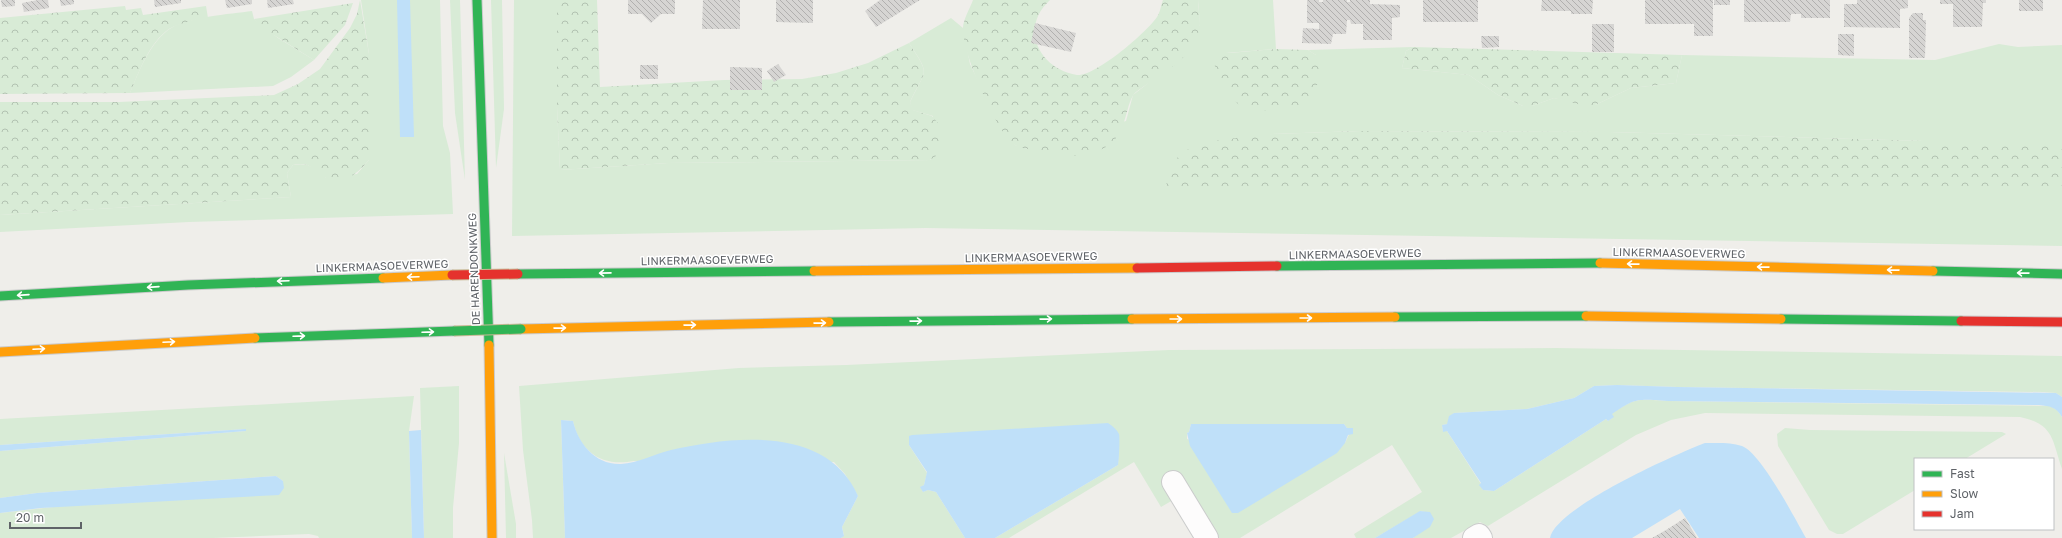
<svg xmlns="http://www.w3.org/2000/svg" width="2062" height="538" viewBox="0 0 2062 538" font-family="'Golos Text',sans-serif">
<defs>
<pattern id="forest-crowns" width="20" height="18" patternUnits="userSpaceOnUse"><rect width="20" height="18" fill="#d8ebd6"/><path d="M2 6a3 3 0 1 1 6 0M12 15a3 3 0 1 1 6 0" fill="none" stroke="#b2c2b1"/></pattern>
<pattern id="building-back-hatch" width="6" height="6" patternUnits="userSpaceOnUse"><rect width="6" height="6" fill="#d6d5d3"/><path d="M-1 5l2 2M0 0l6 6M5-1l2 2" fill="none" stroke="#b1b0af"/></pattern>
</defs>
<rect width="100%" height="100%" fill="#efeeea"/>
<g fill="#d8ebd6" fill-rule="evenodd">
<path d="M361,0H440L443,126L450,153L453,214L189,222L0,232V215L291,197L287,173L293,165C309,162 314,168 326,178L357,174L369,160V54Z"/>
<path d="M450,0H460L465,180L455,113Z"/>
<path d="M491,0H502L504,109L496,168Z"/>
<path d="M514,0H557V107L560,170L668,163L931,160L933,116L912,110L910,102C926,68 931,76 909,43L951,18L963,28L970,64L997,121L1015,145L1028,149L1126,121L1133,95L1152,80L1200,25L1198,0H1273L1276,49L1226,53L1316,55L1308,50L1413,47L1406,51L1402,68L1469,75L1498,95L1523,106H1532L1554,98L1595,105L1631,88L1676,83L1682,55L1935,60L1999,44L2018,47L2062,45V141H1924L1610,132L1361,131L1272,134L1165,186H2062V246L926,228L512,236Z"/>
<path d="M252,11L254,19L278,38L314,60L291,77L273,86L130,93C139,71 149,45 168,30C185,17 231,14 252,11Z"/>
<path d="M1556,348L2062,356V397L2056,393L2043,392L1678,387L1617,385L1594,386L1574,398L1527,409L1454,413L1447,424L1442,425L1443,431H1447L1481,484L1483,490L1494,491L1606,419L1608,421L1613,417L1611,414C1636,397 1639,399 1668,401L2050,406L2057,410L2062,417V469C2052,440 2054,424 2020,417L1705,413L1671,420L1636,435L1488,526L1480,522L1451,538H1413L1431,524L1432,521L1428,513L1421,511L1375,538H1356L1354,534L1422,492L1392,445L1240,538H1219L1181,475L1173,500L1161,507L1134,462L1009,538H995L1118,465L1119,441L909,445L927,473L924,485L921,487L923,492L928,490L936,492L965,538H841L844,535L842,527L858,496L845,474L834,462L634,461C603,467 580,453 573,421L561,420L565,538H533L532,520L523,450L519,386L739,368L846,365L1169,350ZM1191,424H1344L1347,428H1352L1345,443L1190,440L1187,439V433L1189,432Z"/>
<path d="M459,386V443L453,508V538H424L420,388Z"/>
<path d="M414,396L409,431L412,538H319L318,536L309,534L213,538H0V513L283,481L276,476L37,493L0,498V451L246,431V429L0,445V419Z"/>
<path d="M1785,428L1810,430L2002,432L2006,434L1965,459H1915V490L1843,534H1837L1829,530L1778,446L1777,434Z"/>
<path d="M504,453L516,524V538H506Z"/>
</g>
<g fill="url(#forest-crowns)">
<path d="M360,0L369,54V160C359,172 344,186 326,178C311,171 312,161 293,165L287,173L291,197L0,215V102H119L274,95L298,84L320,69L350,28L357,14Z"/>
<path d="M557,0H597L600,87L724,80L802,79L836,73L868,63L909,43C931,77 926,68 910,102L913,110L932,116L938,123L943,144L939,154L930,160L668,163L560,170L557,107Z"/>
<path d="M973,0H1050C1019,28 1039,69 1077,75C1095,77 1147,32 1157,17C1160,13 1161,5 1163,0H1198C1198,8 1200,16 1200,24C1197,58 1160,74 1136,92C1125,101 1128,135 1106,147C1083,160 1057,157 1033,150C1028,149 1020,148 1015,145C997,134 961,50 963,28C963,20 970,8 973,0Z"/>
<path d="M353,3L345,25L314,60L264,29L254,19Z"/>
<path d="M125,6L126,10L141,8L143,15L206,6L208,18C196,19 180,23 169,29C149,43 139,72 130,93L0,94V18Z"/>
<path d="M1413,47L1682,55L1676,83L1631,88L1595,105H1582L1554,98L1532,106H1523L1498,95L1469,75L1402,68L1406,51Z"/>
<path d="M1276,49L1308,50L1316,55L1320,72L1316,90L1309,102L1300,108L1269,111L1247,108L1238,104L1220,83L1214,63L1218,54Z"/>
<path d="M1361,131L1610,132L1924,141H2062V186L1165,187L1180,152L1219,140L1272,134Z"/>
</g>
<g fill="#bfe0f9">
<path d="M397,0H410L414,137H400Z"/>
<path d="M1617,385L1678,387L2056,393L2062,397V417C2056,407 2050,406 2039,405L1668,401C1639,399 1636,397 1612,414L1614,417L1608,421L1606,419L1494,491L1483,490L1479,485L1481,483L1447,431L1443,432L1442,425L1447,424L1449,416L1454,413L1527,409L1574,398L1594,386Z"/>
<path d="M561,420L573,421C578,443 595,465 621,464C638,463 654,454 671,450C732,436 828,425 858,496L842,527L844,536L841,538H565Z"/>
<path d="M1108,423C1113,426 1117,430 1119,434C1120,436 1119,461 1118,465L995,538H965L936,492L928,490L923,492L920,487L924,485L927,472L909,445V436L912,435Z"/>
<path d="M1191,424H1344L1347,428H1353V434L1348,435L1345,443L1337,453L1238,513H1232L1190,446L1187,433L1189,432Z"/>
<path d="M246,429V431L0,451V445Z"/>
<path d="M421,430L424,538H412L409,431Z"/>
<path d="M1705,443C1718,443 1730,442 1742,446C1761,453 1795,519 1806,538H1699L1680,509L1632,538H1550C1555,508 1676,454 1705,443Z"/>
<path d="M276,476L283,481L284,488L279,495L41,508L0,513V498L37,493Z"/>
<path d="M1420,511L1430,512L1434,519L1430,527L1413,538H1375Z"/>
</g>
<g fill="url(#building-back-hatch)">
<path d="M1,0H15V6L2,7Z"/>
<path d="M38,0H48L49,8L24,12L22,3Z"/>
<path d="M60,0H74V4L61,6Z"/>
<path d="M154,0H181V3L155,7Z"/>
<path d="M225,0H252V4L227,8Z"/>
<path d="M267,0H293L294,4L268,8Z"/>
<path d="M628,0H675V14H661L651,23L642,14H628Z"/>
<path d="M703,0H740V29H702Z"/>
<path d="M776,0H813V23L776,22Z"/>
<path d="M880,0H920L876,27L865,11Z"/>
<path d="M1307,0H1319V2H1323V0H1347V2H1350V0H1370V4L1400,5V17L1392,18V40H1363V24H1351L1350,20H1347L1346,34H1333L1331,44L1302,43L1303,28L1319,29V23H1307Z"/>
<rect x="1423" y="0" width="55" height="22"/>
<path d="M1542,0H1593L1592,14H1571V11H1541Z"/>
<path d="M1645,0H1713V36H1694V24H1645Z"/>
<rect x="1714" y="0" width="16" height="5"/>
<path d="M1744,0H1830V18H1801V14H1791L1790,22H1744Z"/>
<path d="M1857,0H1908V8L1900,9V28L1844,27V4H1857Z"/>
<path d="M1940,0H1986V3H1983L1982,27H1953V4H1940Z"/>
<rect x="2019" y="0" width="24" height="11"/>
<path d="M1913,13H1923V20H1926L1925,58H1909V18Z"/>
<path d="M1035,23L1076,33L1071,52L1031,43Z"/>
<rect x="1592" y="24" width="22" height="28"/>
<path d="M1838,34H1854V56L1838,55Z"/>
<path d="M1481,36H1499V47L1482,48Z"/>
<path d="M778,64L786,75L774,82L767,71Z"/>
<rect x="640" y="65" width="18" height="14"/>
<path d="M730,67L762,68V90H730Z"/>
<path d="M1685,518L1697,538H1652L1666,530Z"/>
</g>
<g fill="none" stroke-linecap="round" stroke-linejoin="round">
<g stroke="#cbcccc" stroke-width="24">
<g id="street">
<path d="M1173,482L1207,538"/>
<path d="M1474,538L1479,535L1481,538"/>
</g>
</g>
<g stroke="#cacacb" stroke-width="11">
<g id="fast">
<path d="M477,0L489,345"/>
<path d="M1277,266L1600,263"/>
<path d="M1933,271L2062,274"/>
<path d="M518,274L814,271"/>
<path d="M0,296L188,285L383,278"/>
<path d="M1395,317L1586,316"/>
<path d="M1781,319L1961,321"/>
<path d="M829,322L1132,319"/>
<path d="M255,338L454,331"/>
</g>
</g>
<g stroke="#cacacb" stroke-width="11">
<g id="slow">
<path d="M1600,263L1933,271"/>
<path d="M814,271L1137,268"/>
<path d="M383,278L452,275"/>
<path d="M1586,316L1781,319"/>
<path d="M1132,319L1395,317"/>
<path d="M521,329L829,322"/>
<path d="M489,345L492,538"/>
<path d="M0,352L255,338"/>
</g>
</g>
<g stroke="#cacacb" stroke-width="11">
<g id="jam">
<path d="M1137,268L1277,266"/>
<path d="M1961,321L2062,322"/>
</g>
</g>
<use href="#street" stroke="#fdfcfc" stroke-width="22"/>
<use href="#fast" stroke="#30b455" stroke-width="9"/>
<use href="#slow" stroke="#ff9f0a" stroke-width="9"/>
<use href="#jam" stroke="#e5322d" stroke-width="9"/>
<g stroke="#c8b996" stroke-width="11" stroke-linecap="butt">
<path id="fast-bridge" d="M454,331L521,329"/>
</g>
<g stroke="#c8b996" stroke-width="11" stroke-linecap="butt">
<path id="jam-bridge" d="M452,275L518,274"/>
</g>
<use href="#fast-bridge" stroke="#30b455" stroke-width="9"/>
<use href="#jam-bridge" stroke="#e5322d" stroke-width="9"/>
</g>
<defs><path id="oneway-shaft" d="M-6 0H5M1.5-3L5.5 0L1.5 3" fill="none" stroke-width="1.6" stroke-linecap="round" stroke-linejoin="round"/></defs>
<g stroke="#fff">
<use href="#oneway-shaft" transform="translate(1633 264) rotate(-179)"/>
<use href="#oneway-shaft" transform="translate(1763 267) rotate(-179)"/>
<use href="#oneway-shaft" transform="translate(1893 270) rotate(-179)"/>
<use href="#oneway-shaft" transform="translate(605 273) rotate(179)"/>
<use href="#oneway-shaft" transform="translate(2023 273) rotate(-179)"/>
<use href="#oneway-shaft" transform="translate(413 277) rotate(178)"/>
<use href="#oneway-shaft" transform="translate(283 281) rotate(178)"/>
<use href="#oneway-shaft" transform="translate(153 287) rotate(176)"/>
<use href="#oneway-shaft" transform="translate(23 295) rotate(176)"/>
<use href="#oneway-shaft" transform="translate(1306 318)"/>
<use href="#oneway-shaft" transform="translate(1046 319) rotate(-1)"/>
<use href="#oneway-shaft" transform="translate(1176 319)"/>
<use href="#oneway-shaft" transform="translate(916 321) rotate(-1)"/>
<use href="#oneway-shaft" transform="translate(820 323) rotate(-1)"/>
<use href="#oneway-shaft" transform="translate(690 325) rotate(-1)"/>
<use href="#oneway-shaft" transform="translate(560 328) rotate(-1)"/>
<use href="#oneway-shaft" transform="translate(428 332) rotate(-2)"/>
<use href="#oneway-shaft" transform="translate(299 336) rotate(-2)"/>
<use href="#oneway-shaft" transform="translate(169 342) rotate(-3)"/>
<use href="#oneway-shaft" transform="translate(39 349) rotate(-3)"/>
</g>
<g text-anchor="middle" stroke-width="3" stroke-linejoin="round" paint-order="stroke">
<g font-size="11" fill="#5f6368" stroke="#fff">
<text transform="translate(1679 253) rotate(1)" y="4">LINKERMAASOEVERWEG</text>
<text transform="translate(1355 254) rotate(-1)" y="4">LINKERMAASOEVERWEG</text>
<text transform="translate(1031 257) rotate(-1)" y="4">LINKERMAASOEVERWEG</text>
<text transform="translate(707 260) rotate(-1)" y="4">LINKERMAASOEVERWEG</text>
<text transform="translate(382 266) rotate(-2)" y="4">LINKERMAASOEVERWEG</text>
<text transform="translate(474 269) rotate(-92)" y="4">DE HARENDONKWEG</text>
</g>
</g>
<rect x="1914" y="458" width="140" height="72" fill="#ffffff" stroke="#bfc1c3"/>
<rect x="1922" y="471" width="20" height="6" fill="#30b455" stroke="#bfc1c3"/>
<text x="1950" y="478" font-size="12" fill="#5f6368">Fast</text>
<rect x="1922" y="491" width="20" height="6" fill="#ff9f0a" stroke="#bfc1c3"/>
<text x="1950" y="498" font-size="12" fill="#5f6368">Slow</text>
<rect x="1922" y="511" width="20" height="6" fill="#e5322d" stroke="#bfc1c3"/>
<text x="1950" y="518" font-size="12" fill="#5f6368">Jam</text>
<path d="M10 522v6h71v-6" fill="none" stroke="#5f6368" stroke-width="2"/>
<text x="16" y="522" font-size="12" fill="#5f6368" stroke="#ffffff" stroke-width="3" paint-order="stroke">20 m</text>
</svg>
